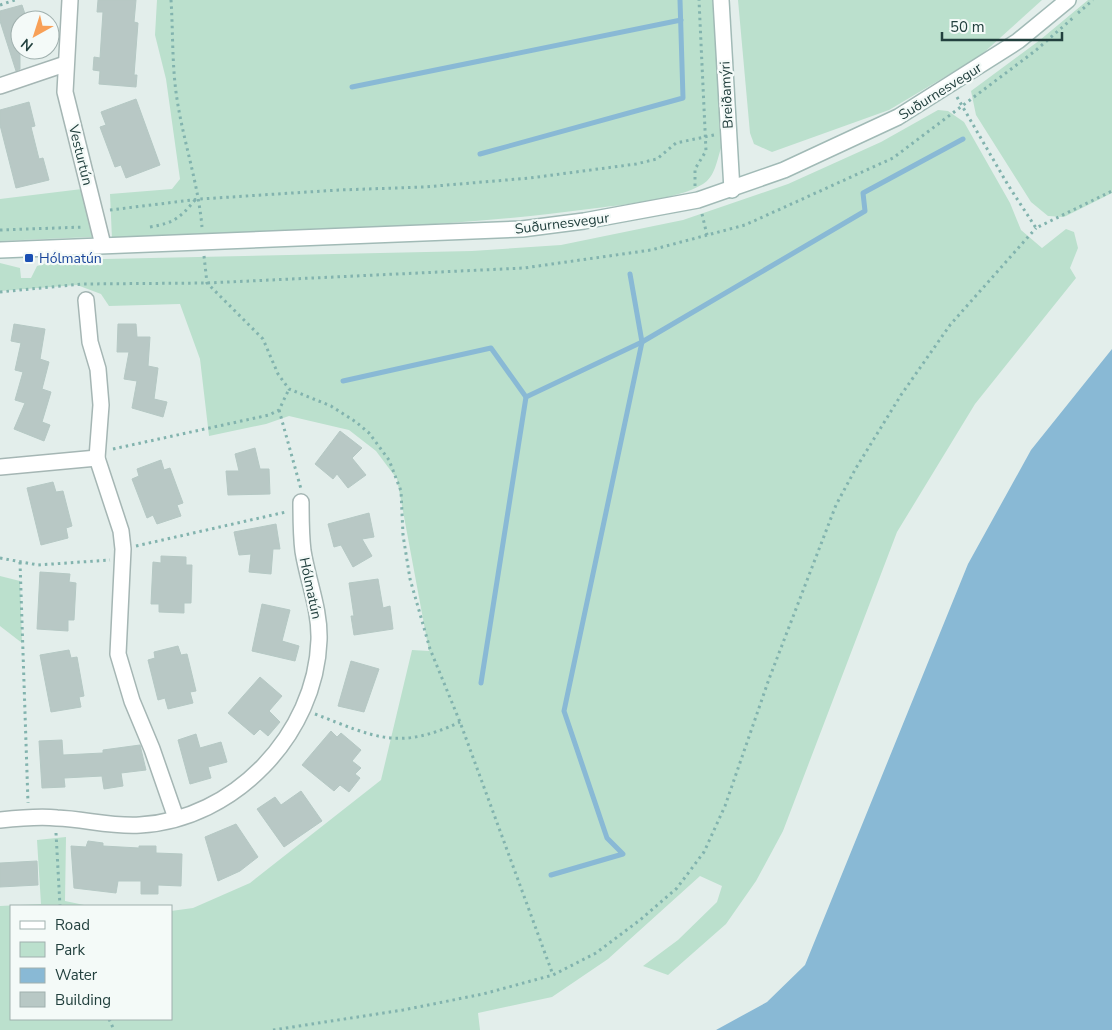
<svg xmlns="http://www.w3.org/2000/svg" width="1112" height="1030" viewBox="0 0 1112 1030" font-family="'Nunito Sans',sans-serif">
<rect width="100%" height="100%" fill="#e3eeeb"/>
<g fill="#bbe0cd">
<path d="M157,0H713L721,148C717,160 715,177 703,184C678,200 619,205 589,209C431,230 271,231 112,239L110,194L172,189L180,179L166,79L155,35Z"/>
<path d="M738,0H1042L980,56L889,110L772,152L754,144L750,133Z"/>
<path d="M1088,0H1112V193L1064,217L1048,216L1031,202L976,115L971,91L1040,40Z"/>
<path d="M938,110L948,111L964,122L1010,203L1021,230L1042,248L1066,229L1074,232L1078,248L1070,268L1076,278L975,404L897,532L783,831L756,881L726,924L668,975L643,966L678,940L717,902L722,886L700,876L608,959L552,997L478,1013L480,1030H0V906L41,904L37,840L66,837L65,901L89,906H11V1019H171V911L193,908L250,883L381,780L412,650L429,651L397,479L376,451L349,430L289,416L266,424L209,436L200,359L180,304L109,306L101,294L77,285L0,291V263L20,268L21,278H31L37,266L58,260L472,251L561,245L683,220L788,184L881,142Z"/>
<path d="M82,189L92,237L0,241V199Z"/>
<path d="M0,576L20,581L22,643L0,626Z"/>
</g>
<path fill="#89b9d5" d="M1112,349V1030H716L767,1002L805,965L968,564L1031,450Z"/>
<g fill="none" stroke-linecap="round" stroke-linejoin="round">
<g stroke="#89b9d5" stroke-width="5">
<path d="M352,87L681,20"/>
<path d="M480,154L683,98L680,0"/>
<path d="M343,381L491,348L526,397"/>
<path d="M481,683L526,397L642,342L865,211L863,193L963,139"/>
<path d="M551,875L623,854L607,838L564,711L642,342L630,274"/>
</g>
</g>
<g fill="#b8c8c5" stroke="#b5c8c4">
<path d="M98,0H136L134,22L138,23L134,75H137L136,87L99,84L100,71L93,70L94,57L100,58L103,12H97Z"/>
<path d="M22,5L27,20H20V69L16,71L0,21V11Z"/>
<path d="M136,99L160,165L126,178L121,165L115,167L100,127L106,125L101,112Z"/>
<path d="M29,102L35,126L31,127L39,159L43,158L49,180L16,188L0,125V110Z"/>
<path d="M14,324L45,329L40,359L49,362L42,389L51,392L42,422L50,425L44,441L14,429L25,403L15,400L23,372L15,370L21,343L11,341Z"/>
<path d="M118,324H136L137,337H150L148,366L158,368L154,399L167,402L163,417L132,408L137,381L124,379L129,352H117Z"/>
<path d="M340,431L362,448L352,458L366,475L348,488L337,474L333,479L315,464Z"/>
<path d="M255,448L260,469H269L270,494L228,495L226,471H239L235,454Z"/>
<path d="M161,460L164,470L170,468L183,503L177,505L181,516L157,524L153,515L147,518L132,479L139,476L137,469Z"/>
<path d="M53,482L56,492L63,491L72,526L66,528L68,538L41,545L27,488Z"/>
<path d="M369,513L374,537L362,539L372,556L353,567L341,545L334,547L328,524Z"/>
<path d="M276,524L280,549H273L271,574L249,572L251,554L239,555L234,532Z"/>
<path d="M161,556L186,557V565H192L191,603H184V613L159,612V604H151L153,562L161,563Z"/>
<path d="M40,572L70,574L69,582L76,583L74,620H68V631L37,629Z"/>
<path d="M378,579L383,608L390,606L393,629L354,635L351,616H354L349,583Z"/>
<path d="M262,604L290,610L282,641L299,646L295,661L252,651Z"/>
<path d="M178,646L181,655L187,654L196,691L190,692L193,703L168,709L165,698L158,700L148,660L155,658L154,652Z"/>
<path d="M69,650L71,658L77,657L84,696L79,697L81,707L51,712L40,655Z"/>
<path d="M351,661L379,669L364,712L338,706Z"/>
<path d="M260,677L282,696L269,711L280,722L268,736L260,729L254,735L228,713Z"/>
<path d="M331,731L337,737L341,733L361,750L352,761L361,768L355,774L360,778L349,792L340,785L334,791L302,765Z"/>
<path d="M196,734L200,748L221,742L227,762L208,767L211,778L190,784L178,740Z"/>
<path d="M62,740L63,755L103,753V750L140,745L146,770L121,773L123,786L104,789L102,776L64,778L65,787L42,788L39,741Z"/>
<path d="M301,791L322,821L284,847L257,809L275,797L281,805Z"/>
<path d="M236,824L258,857L240,871L218,881L205,837Z"/>
<path d="M88,841L103,843V846L139,848V846H156V853L182,854L181,886L158,885V894H141V881H118L116,893L74,888L71,846L86,847Z"/>
<path d="M37,861L38,885L0,887V863Z"/>
</g>
<g fill="none" stroke-linecap="round" stroke-linejoin="round">
<g stroke="#a5b6b4" stroke-width="18">
<g id="street">
<path d="M70,0L65,92L103,245"/>
<path d="M0,86L65,64"/>
<path d="M86,300L90,342L98,369L101,405L97,458L121,531L123,549L118,654L132,701L152,749L176,818"/>
<path d="M0,467L97,458"/>
<path d="M0,820C19,818 38,816 57,818C84,819 113,827 140,825C234,820 316,734 319,640C320,609 308,582 303,551C301,535 301,518 301,502"/>
</g>
</g>
<g stroke="#a1bab6" stroke-width="18">
<g id="secondary">
<path d="M721,0L732,190"/>
<path d="M0,250L522,229L584,221L698,200L784,170L898,117L1018,41L1068,0"/>
</g>
</g>
<g stroke="#82b3ae" stroke-width="3" stroke-dasharray="2.5 4" stroke-linecap="butt">
<path d="M171,0C173,30 172,62 176,92C182,138 198,181 202,227"/>
<path d="M0,5L15,0"/>
<path d="M1078,13L1093,0"/>
<path d="M957,97L1008,185L1036,228L1112,191"/>
<path d="M695,186V169L706,151L699,0"/>
<path d="M110,210L200,199L339,190L424,187L530,178L636,164L657,159L676,143L714,135"/>
<path d="M702,214L707,235"/>
<path d="M150,227C174,223 180,218 195,200"/>
<path d="M0,230L84,227"/>
<path d="M204,256L207,283L263,339L278,374L289,389L331,406L356,422L369,433L389,460L401,491L403,535L410,579L430,649L460,722L553,975"/>
<path d="M0,292L82,284L207,283L524,268L651,250L745,225L893,158L1035,51L1074,17"/>
<path d="M279,410L301,489"/>
<path d="M113,449L269,415L279,410L289,389"/>
<path d="M136,546L286,512"/>
<path d="M0,558L38,565L110,560"/>
<path d="M20,562L28,803"/>
<path d="M315,714C375,737 398,751 460,722"/>
<path d="M56,833L60,906"/>
<path d="M109,1019L114,1030"/>
<path d="M273,1030L403,1010L483,994L553,975L596,953L640,920L677,888L704,852L725,806L769,679L836,505L856,468L901,395L950,325L1036,228"/>
</g>
<use href="#street" stroke="#fff" stroke-width="15"/>
<use href="#secondary" stroke="#fff" stroke-width="15"/>
</g>
<rect fill="#1a4fb4" stroke="#f4faf8" stroke-width="2" x="24" y="253" width="10" height="10" rx="2.5"/>
<g text-anchor="middle" stroke-width="4.5" stroke-linejoin="round" paint-order="stroke">
<g font-size="14" fill="#22403e" stroke="#f4faf8">
<text transform="translate(940 91) rotate(-32)" y="5">Suðurnesvegur</text>
<text transform="translate(726 95) rotate(-93)" y="5">Breiðamýri</text>
<text transform="translate(81 155) rotate(76)" y="5">Vesturtún</text>
<text transform="translate(562 223) rotate(-7)" y="5">Suðurnesvegur</text>
<text transform="translate(311 588) rotate(78)" y="5">Hólmatún</text>
</g>
<g font-size="14" fill="#164399" stroke="#f4faf8" text-anchor="start">
<text x="39" y="263">Hólmatún</text>
</g>
</g>
<rect x="10" y="905" width="162" height="115" fill="#f4faf8" stroke="#a0b0ae"/>
<rect x="20" y="921" width="25" height="8" fill="#ffffff" stroke="#a0b0ae"/>
<text x="55" y="930" font-size="15" fill="#22403e">Road</text>
<rect x="20" y="942" width="25" height="15" fill="#bbe0cd" stroke="#a0b0ae"/>
<text x="55" y="955" font-size="15" fill="#22403e">Park</text>
<rect x="20" y="968" width="25" height="15" fill="#89b9d5" stroke="#a0b0ae"/>
<text x="55" y="980" font-size="15" fill="#22403e">Water</text>
<rect x="20" y="992" width="25" height="15" fill="#b8c8c5" stroke="#a0b0ae"/>
<text x="55" y="1005" font-size="15" fill="#22403e">Building</text>
<g transform="translate(35 35) rotate(219)"><circle r="24" fill="#f4faf8" stroke="#a0b0ae"/>
<path d="M0-4L9 19L0 12L-9 19Z" fill="#f8a057"/>
<text y="-8" font-size="14" font-weight="bold" text-anchor="middle" fill="#22403e">N</text>
</g>
<path d="M942 32v8h120v-8" fill="none" stroke="#22403e" stroke-width="2.5"/>
<text x="950" y="32" font-size="15" fill="#22403e" stroke="#f4faf8" stroke-width="4" paint-order="stroke">50 m</text>
</svg>
